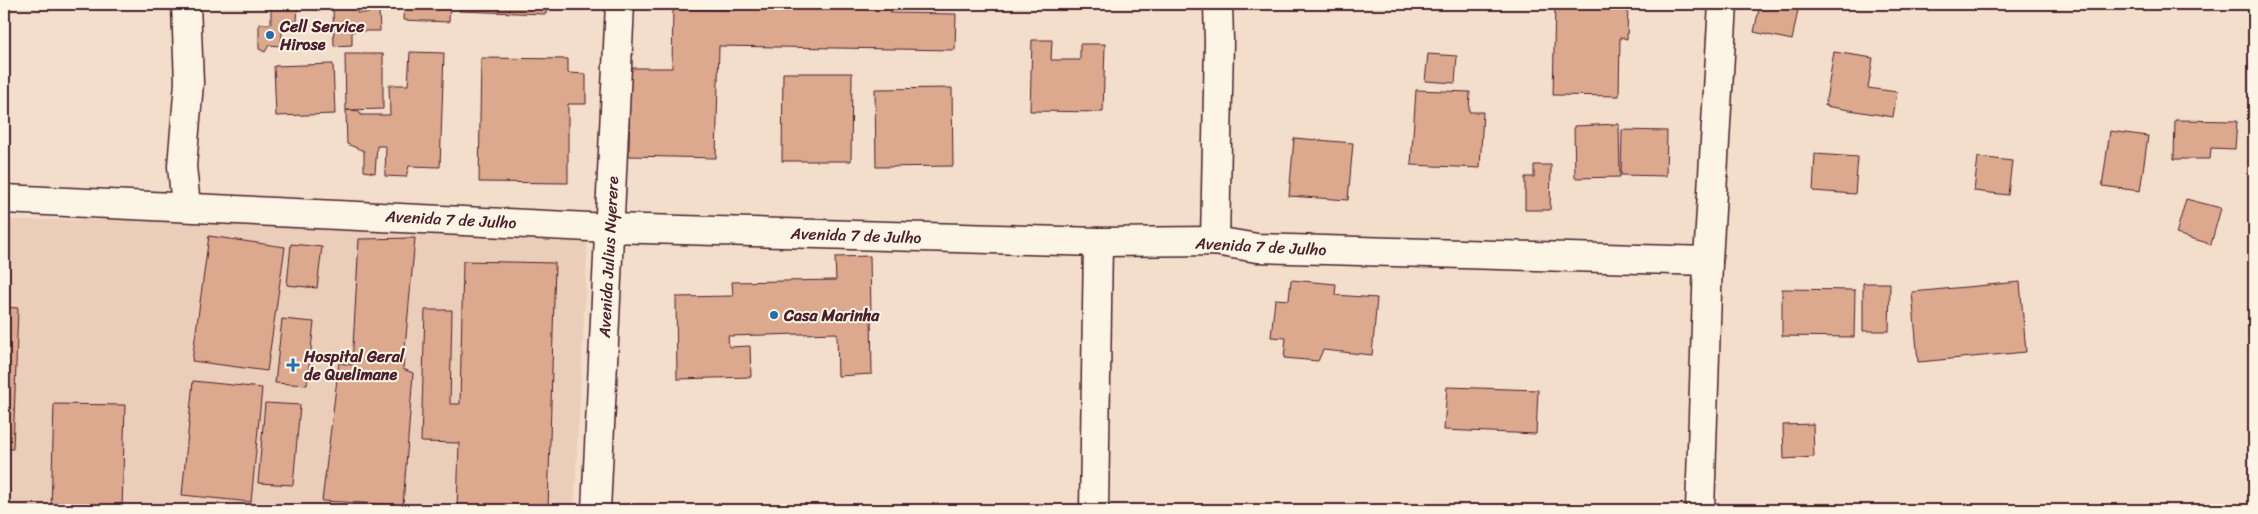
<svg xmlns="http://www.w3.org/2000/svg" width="2258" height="514" viewBox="0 0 2258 514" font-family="Sriracha,sans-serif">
<rect width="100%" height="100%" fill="#f2decb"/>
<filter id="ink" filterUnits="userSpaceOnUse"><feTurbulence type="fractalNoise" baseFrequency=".02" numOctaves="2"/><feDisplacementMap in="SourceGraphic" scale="10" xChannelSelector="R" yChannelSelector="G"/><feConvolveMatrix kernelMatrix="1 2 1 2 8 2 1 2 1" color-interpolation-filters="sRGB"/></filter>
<g filter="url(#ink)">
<path fill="#ebceb9" d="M589,217L574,510H4V220Z"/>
<g fill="#dca98f" stroke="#4a1f2b">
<path d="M263,4H298L297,22L283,20L281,46L269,45L265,52L259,49V24H271V7L263,8Z"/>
<path d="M307,4H357V13H369V4H384L379,11L380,31H352V45L334,46L333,8L308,9Z"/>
<path d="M404,4H450L449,22L403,20Z"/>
<path d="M459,4H547L546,14L459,11Z"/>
<path d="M734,4H891V13L956,14L955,50L719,46L716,158L629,156L630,68H672L673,9L734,10Z"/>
<path d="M1555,4H1628L1627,39L1620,37L1619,96L1553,95Z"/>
<path d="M1760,4L1799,5L1792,40L1754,32Z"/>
<path d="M2088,4H2133L2132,10L2088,6Z"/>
<path d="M1032,40H1052L1051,60H1080V44H1105L1103,112L1030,111Z"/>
<path d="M410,52L444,53L440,167L409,166L406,177L385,176L386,146H377L375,173L364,171V151L347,144L346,110L359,111L361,115H390L389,85H408Z"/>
<path d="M1834,52L1873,58L1868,88L1897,92L1893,117L1825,106Z"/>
<path d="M345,54H383V109L346,110Z"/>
<path d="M1428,54L1457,56L1455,83L1425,81Z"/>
<path d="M481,58L568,59V73L586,74V104H568V183L479,182Z"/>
<path d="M333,64L335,114L276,116L274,66Z"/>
<path d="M783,73H852L851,161H782Z"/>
<path d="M952,88L953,166L876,167L875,89Z"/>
<path d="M1416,90L1470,92L1469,112H1483L1480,168L1411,165Z"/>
<path d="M2175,120L2237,121L2235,149L2211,148L2210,159H2174Z"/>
<path d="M1619,124L1620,177L1575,178L1574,126Z"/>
<path d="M1622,130L1667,131L1666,176L1621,175Z"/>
<path d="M2110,131L2148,136L2140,191L2102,186Z"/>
<path d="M1294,138L1353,143L1348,200L1289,196Z"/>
<path d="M1815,154L1858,157L1855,194L1813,191Z"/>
<path d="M1978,157L2012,161L2008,195L1974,191Z"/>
<path d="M1534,165H1551L1550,210H1525V177H1534Z"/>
<path d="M2186,199L2221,208L2211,244L2176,234Z"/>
<path d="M209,236L285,247L267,371L192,361Z"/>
<path d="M415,238L403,369L413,373L403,505L322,501L339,363L352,365L359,239Z"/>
<path d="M291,244L322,247L317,288L287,285Z"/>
<path d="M870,256L872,374L838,376L837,333L728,336L729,347L750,346L751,377L677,379L676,297L733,296L732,282L836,280L835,257Z"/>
<path d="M463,261L555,263L548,510H457L459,443L421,442L425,310H452L450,404H460Z"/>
<path d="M1291,280L1336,284L1335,295L1377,298L1372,355L1323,350L1318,361L1284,358L1286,338L1271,337L1275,299L1289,300Z"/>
<path d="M2020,282L2026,352L1918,362L1912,292Z"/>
<path d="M1863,283H1890L1889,331H1863Z"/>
<path d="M1782,289L1855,290L1854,337L1782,336Z"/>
<path d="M4,307L18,308L13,449H4Z"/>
<path d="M282,319L314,322L307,385L275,383Z"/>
<path d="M193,381L262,388L251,502L182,495Z"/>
<path d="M1447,387L1538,390L1536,434L1444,430Z"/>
<path d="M265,403L300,405L293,485L258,483Z"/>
<path d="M54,404L125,405L122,510H51Z"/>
<path d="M1813,424L1814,457L1784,459L1783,425Z"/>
</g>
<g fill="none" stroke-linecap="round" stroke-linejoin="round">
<g stroke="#4a1f2b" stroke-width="31">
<g id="minor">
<path d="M4,199L610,228L1098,242L1215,241L1257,248L1708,261"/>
<path d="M186,206L182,166L189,83L186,4"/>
<path d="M1215,241L1219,41L1218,4"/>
<path d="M1094,510L1098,242"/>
<path d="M1700,510L1708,261L1723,4"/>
</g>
</g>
<g stroke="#4a1f2b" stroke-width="31">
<path id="tertiary" d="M596,510L620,4"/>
</g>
<use href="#minor" stroke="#fcf5e5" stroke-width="28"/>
<use href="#tertiary" stroke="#fcf5e5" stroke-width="28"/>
</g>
</g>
<g fill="#1f6fb2" stroke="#fcf5e5" stroke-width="2">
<circle cx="270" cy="35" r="5"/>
<circle cx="774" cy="315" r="5"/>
<path d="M290.5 357.5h5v5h5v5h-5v5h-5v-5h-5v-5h5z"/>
</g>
<g text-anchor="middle" stroke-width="4" stroke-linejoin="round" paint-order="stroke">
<g font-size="16" font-weight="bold" fill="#4a1f2b" stroke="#fcf5e5" text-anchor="start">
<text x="280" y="32">Cell Service<tspan x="280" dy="18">Hirose</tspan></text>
<text x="784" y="321">Casa Marinha</text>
<text x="304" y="362">Hospital Geral<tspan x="304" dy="18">de Quelimane</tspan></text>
</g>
<g font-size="16" fill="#4a1f2b" stroke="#fcf5e5">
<text transform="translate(451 219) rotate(3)" y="6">Avenida 7 de Julho</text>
<text transform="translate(856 235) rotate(2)" y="6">Avenida 7 de Julho</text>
<text transform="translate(1261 246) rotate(3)" y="6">Avenida 7 de Julho</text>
<text transform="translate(608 257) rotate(-87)" y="6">Avenida Julius Nyerere</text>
</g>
</g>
<rect width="2258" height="514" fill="none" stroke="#fcf5e5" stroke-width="20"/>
<rect x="10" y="10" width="2238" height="494" fill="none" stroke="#4a1f2b" stroke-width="2" filter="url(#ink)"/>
</svg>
